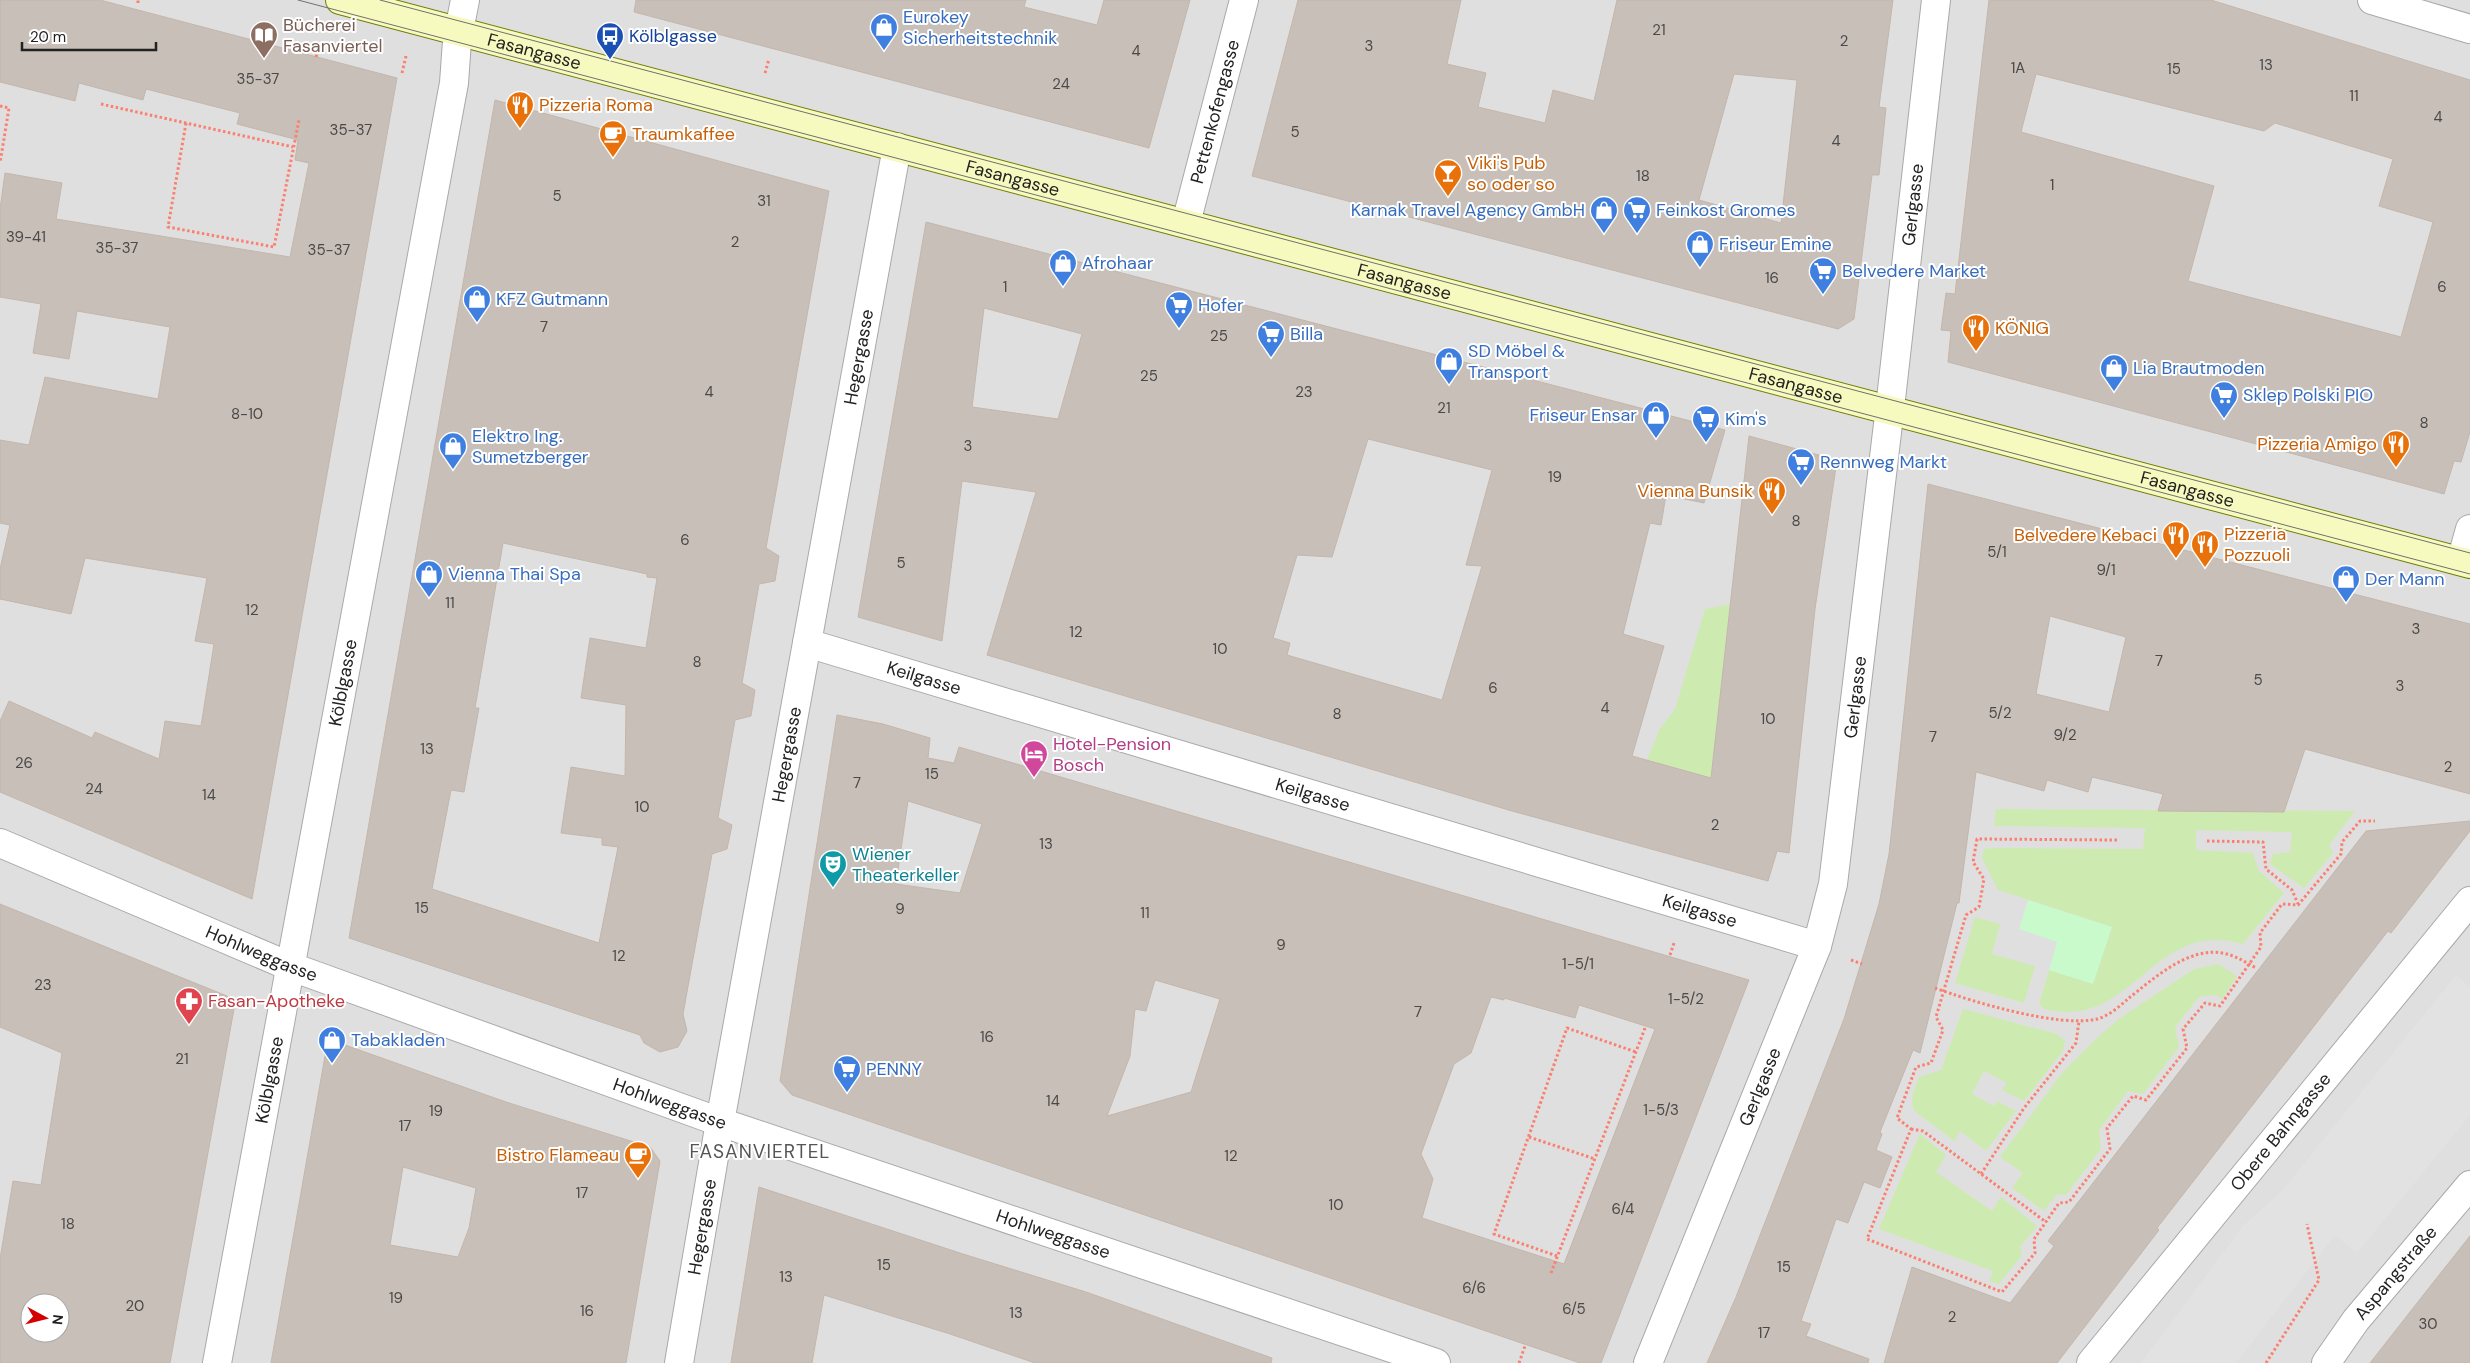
<svg xmlns="http://www.w3.org/2000/svg" width="2470" height="1363" viewBox="0 0 2470 1363" font-family="'DM Sans',sans-serif">
<rect width="100%" height="100%" fill="#f2efe9"/>
<path fill="#e0dfdf" fill-rule="evenodd" d="M0,0H2470V1363H0ZM30,1303H60V1333H30Z"/>
<g fill="#cdebb0">
<path d="M1730,604L1711,779L1647,760L1659,730L1675,709L1705,609Z"/>
<path d="M1996,809L2355,811L2329,845L2333,853L2304,888L2270,864L2273,854L2290,852L2292,832L2196,830V850L2253,853L2259,871L2284,893L2243,944C2219,937 2197,939 2176,951C2134,975 2109,1019 2055,1011C2049,1010 2043,1010 2039,1004L2049,970L2093,984L2112,927L1998,890L1982,858L1984,849L1992,848L2143,849L2145,828L1994,826Z"/>
<path d="M1975,917L2000,924L1992,954L2035,966L2024,1003L1955,983Z"/>
<path d="M2218,964L2237,976L2222,999L2216,995L2199,997L2175,1027L2179,1047L2143,1094L2128,1091L2099,1130L2101,1149L2066,1195L2057,1194L2044,1211L2012,1188L2023,1173L2000,1157L2062,1073L2099,1036L2120,1018L2194,969Z"/>
<path d="M1963,1009L2057,1034L2065,1041L2063,1051L2024,1101L2002,1090L2007,1083L1984,1071L1972,1094L1994,1106L1997,1101L2016,1111L1986,1151L1960,1131L1954,1141L1913,1110L1912,1097L1919,1077L1941,1070Z"/>
<path d="M1920,1134L1946,1155L1936,1172L1992,1211L2001,1197L2037,1226L2020,1247L2022,1255L1999,1284L1989,1281L1993,1271L1879,1229Z"/>
</g>
<path fill="#c8facc" d="M2028,900L2112,927L2093,984L2049,970L2057,942L2019,929Z"/>
<path fill="#e2e2e2" d="M2456,975L2470,987V1115L2357,1253L2335,1235L2236,1363H2141L2243,1226L2282,1191Z"/>
<g fill="#c7bfb8" stroke="#c4b6ab" fill-rule="evenodd">
<path d="M0,0H100L397,78L252,899L0,792V721L9,701L92,738L95,732L159,759L165,721L201,726L214,644L195,641L207,578L85,558L71,614L0,599V569L10,525L0,523V440L29,445L45,377L158,399L170,327L77,311L69,359L33,353L41,304L0,297V209L5,173L62,183L56,219L290,257L309,163L295,160L298,140L237,124L240,113L146,89L143,100L79,83L75,101L0,82Z"/>
<path d="M636,0H1026L1024,7L1097,25L1104,0H1190L1149,148L634,12Z"/>
<path d="M1298,0H1461L1447,64L1486,73L1478,107L1545,123L1553,90L1594,101L1617,0H1893L1879,107L1886,108L1879,175H1872L1854,319L1838,329L1252,176ZM1734,74L1797,80L1781,223L1699,200Z"/>
<path d="M1989,0H2211L2470,80V432L2461,462L2454,461L2444,494L1948,362L1951,331L1941,330L1946,293L1955,294ZM2036,74L2264,131L2275,123L2393,159L2379,206L2433,222L2401,337L2188,281L2214,186L2021,132Z"/>
<path d="M495,100L829,191L766,548L779,556L775,581L759,584L742,683L755,690L751,716L735,720L718,818L732,825L727,849L712,854L683,1014L687,1031L678,1047L660,1052L644,1043L640,1035L349,938ZM503,543L647,574V577L657,578L646,648L590,638L581,698L626,705L625,776L571,767L561,833L602,838V845L618,847L599,943L432,889L451,790L464,792L479,708H475Z"/>
<path d="M926,222L1725,430L1704,503L1666,495L1661,525L1650,523L1623,634L1664,646L1632,756L1711,778L1749,436L1837,460L1815,609L1789,853L1777,851L1768,881L1512,811L987,655L1036,492L962,481L942,641L858,617ZM984,308L1082,334L1058,419L972,407ZM1368,439L1492,470L1466,565L1482,566L1442,700L1287,655L1290,643L1273,638L1297,555L1332,557Z"/>
<path d="M1928,484L2470,624V794L2305,749L2284,812L2158,811L2163,794L2092,777L2088,792L2047,780L2044,791L1976,772L1959,903H1957L1920,1053L1913,1050L1880,1132L1882,1134L1876,1150L1892,1157L1880,1188L1864,1182L1848,1223L1836,1219L1801,1321L1811,1324L1806,1336L1869,1359L1868,1363H1707L1736,1297L1844,1019L1879,904L1889,854L1894,809ZM2050,616L2126,637L2109,712L2036,694Z"/>
<path d="M837,715L883,724L930,738L928,758L954,763L959,747L1749,980L1601,1363H1580L792,1095L780,1081ZM908,801L982,824L960,893L896,884ZM1155,980L1220,999L1191,1092L1107,1116L1130,1056L1135,1009L1146,1011ZM1491,997L1504,1000V998L1575,1018L1579,1005L1655,1029L1564,1264L1422,1218L1433,1179L1421,1154L1454,1064L1471,1053Z"/>
<path d="M2470,821V831L2391,933L2388,931L2157,1228L2159,1230L2057,1363H1884L1912,1267L2010,1303L2054,1246L2048,1241L2366,831Z"/>
<path d="M0,904L227,996L234,1009L170,1363H0V1259L13,1181L41,1185L62,1053L0,1027ZM30,1303H60V1333H30Z"/>
<path d="M328,1039L506,1102L650,1147L660,1161L626,1363H271ZM403,1167L476,1188L469,1228L458,1257L390,1245Z"/>
<path d="M759,1187L963,1254L1086,1292L1272,1358L1271,1363H1035L950,1334L824,1295L812,1363H731Z"/>
<path d="M2470,1236V1363H2370L2432,1284Z"/>
</g>
<g fill="none" stroke-linecap="round" stroke-linejoin="round">
<g stroke="#a9a9a9" stroke-width="30">
<g id="minor">
<path d="M2372,0L2470,29"/>
<path id="s1" d="M1186,223L1244,0"/>
<path d="M2461,561L2470,529"/>
<path id="s2" d="M807,643L1817,946"/>
<path id="s3" d="M0,843L289,966L720,1122L1436,1363"/>
<path id="s4" d="M217,1363L454,83L457,41L465,0"/>
<path id="s5" d="M679,1363L720,1122L897,147"/>
<path id="s6" d="M1648,1363L1817,946L1833,884L1891,399L1936,0"/>
<path id="s7" d="M2091,1363L2470,901"/>
<path id="s8" d="M2326,1363L2356,1320L2470,1185"/>
</g>
</g>
<g stroke="#707d05" stroke-width="30">
<g id="secondary">
<path id="s9" d="M340,0L2470,564"/>
</g>
</g>
<g stroke="#fa8072" stroke-width="3" stroke-dasharray="2.5 2.5" stroke-linecap="butt">
<path d="M138,3V0"/>
<path d="M316,57L318,50"/>
<path d="M402,73L406,56"/>
<path d="M765,73L769,59"/>
<path d="M101,104L293,147"/>
<path d="M0,106L9,108L0,163"/>
<path d="M186,123L168,227L274,247L299,120"/>
<path d="M2117,840L1977,839L1973,862L1984,879L1979,907L1966,915L1936,1017L1943,1030L1931,1063L1916,1067L1897,1118L1911,1129L1867,1239L2002,1292L2035,1253L2034,1239L2059,1203L2069,1202L2110,1149L2107,1128L2133,1096L2146,1100L2187,1048L2183,1029L2205,1003L2220,1006L2261,947L2260,933L2282,904L2298,905L2341,854L2342,842L2360,821H2375"/>
<path d="M2207,841L2263,842L2266,869L2292,890L2298,904"/>
<path d="M1670,955L1674,943"/>
<path d="M1851,960L1862,964"/>
<path d="M1935,988C1973,1002 2059,1028 2097,1019C2109,1016 2120,1006 2129,998C2153,979 2188,947 2222,953C2235,955 2245,962 2256,968"/>
<path d="M1911,1129L1923,1131L2046,1222"/>
<path d="M1529,1137L1595,1159"/>
<path d="M1981,1174L2024,1108L2076,1043L2079,1021"/>
<path d="M1557,1256L1494,1234L1567,1028L1636,1052"/>
<path d="M1551,1273L1645,1028"/>
<path d="M1519,1363L1525,1346"/>
<path d="M2266,1363L2319,1280L2307,1224"/>
</g>
<use href="#minor" stroke="#fff" stroke-width="28"/>
<use href="#secondary" stroke="#f7fabf" stroke-width="28"/>
<g stroke="#707070" stroke-width="1">
<path d="M298,0L2470,574"/>
<path d="M380,0L2470,553"/>
</g>
</g>
<defs>
<g id="shop-pin" transform="scale(1.4375)"><path d="M0 17L-7.5 6A9.5 9.5 0 1 1 7.5 6Z" fill="#3f7fe0" stroke="#fff"/><path d="M-5-2.5h2.3a2.7 3.5 0 0 1 5.4 0H5L5.5 6h-11ZM-1.5-2.5h3a1.5 2.3 0 0 0-3 0Z" fill="#fff"/></g>
<g id="library-pin" transform="scale(1.4375)"><path d="M0 17L-7.5 6A9.5 9.5 0 1 1 7.5 6Z" fill="#8d6e63" stroke="#fff"/><path d="M-6-4Q-3-5.5-.7-3.5V5Q-3 3-6 4ZM6-4Q3-5.5 .7-3.5V5Q3 3 6 4Z" fill="#fff"/></g>
<g id="bus-pin" transform="scale(1.4375)"><path d="M0 17L-7.5 6A9.5 9.5 0 1 1 7.5 6Z" fill="#1a4fb4" stroke="#fff"/><path d="M-5-6H5V4H4V6H2V4H-2V6H-4V4H-5ZM-3.5-4V0h7V-4ZM-3.5 1.2v1.5H-2V1.2ZM2 1.2v1.5H3.5V1.2Z" fill="#fff"/></g>
<g id="restaurant-pin" transform="scale(1.4375)"><path d="M0 17L-7.5 6A9.5 9.5 0 1 1 7.5 6Z" fill="#e8710a" stroke="#fff"/><path d="M-5-6h1v4h1v-4h1v4h1v-4h1v5L-1.5 .5V6h-2V.5L-5-1ZM5-6V6H3V1.5H1.5Q1.5-4 5-6Z" fill="#fff"/></g>
<g id="cafe-pin" transform="scale(1.4375)"><path d="M0 17L-7.5 6A9.5 9.5 0 1 1 7.5 6Z" fill="#e8710a" stroke="#fff"/><path d="M-5.5-4.5H6V0H3Q3 3.5 0 3.5H-2.5Q-5.5 3.5-5.5 0ZM3-3.2v2h1.7v-2ZM-6 4.5H4V6H-6Z" fill="#fff"/></g>
<g id="bar-pin" transform="scale(1.4375)"><path d="M0 17L-7.5 6A9.5 9.5 0 1 1 7.5 6Z" fill="#e8710a" stroke="#fff"/><path d="M-6-5H6L.8 .8V4.5H3.5V6h-7V4.5H-.8V.8Z" fill="#fff"/></g>
<g id="supermarket-pin" transform="scale(1.4375)"><path d="M0 17L-7.5 6A9.5 9.5 0 1 1 7.5 6Z" fill="#3f7fe0" stroke="#fff"/><path d="M-6-5.5h2.5l.6 2H6L4.5 2H-2.5L-4.4-4H-6ZM-1.5 3.2a1.3 1.3 0 1 0 .1 0ZM3 3.2a1.3 1.3 0 1 0 .1 0Z" fill="#fff"/></g>
<g id="hotel-pin" transform="scale(1.4375)"><path d="M0 17L-7.5 6A9.5 9.5 0 1 1 7.5 6Z" fill="#d1479c" stroke="#fff"/><path d="M-6-4.5h1.5V1H6V5H4.5V3h-9V5H-6ZM-4 0a1.8 1.8 0 1 1 3.6 0ZM.5 0V-2.5h3Q6-2.5 6 0Z" fill="#fff"/></g>
<g id="theatre-pin" transform="scale(1.4375)"><path d="M0 17L-7.5 6A9.5 9.5 0 1 1 7.5 6Z" fill="#0f9aa8" stroke="#fff"/><path d="M-5-5.5Q0-4 5-5.5V0Q5 5 0 6Q-5 5-5 0ZM-3.3-2.5H-1v1.5H-3.3ZM1-2.5H3.3v1.5H1ZM-2.8 1Q0 5.5 2.8 1Z" fill="#fff"/></g>
<g id="pharmacy-pin" transform="scale(1.4375)"><path d="M0 17L-7.5 6A9.5 9.5 0 1 1 7.5 6Z" fill="#e0444e" stroke="#fff"/><path d="M-2-6h4v4h4v4h-4v4h-4v-4h-4v-4h4Z" fill="#fff"/></g>
</defs>
<g fill-rule="evenodd">
<use href="#shop-pin" x="884" y="27"/>
<use href="#library-pin" x="264" y="35"/>
<use href="#bus-pin" x="610" y="36"/>
<use href="#restaurant-pin" x="520" y="105"/>
<use href="#cafe-pin" x="613" y="134"/>
<use href="#bar-pin" x="1448" y="173"/>
<use href="#shop-pin" x="1604" y="210"/>
<use href="#supermarket-pin" x="1637" y="210"/>
<use href="#shop-pin" x="1700" y="244"/>
<use href="#shop-pin" x="1063" y="263"/>
<use href="#supermarket-pin" x="1823" y="271"/>
<use href="#shop-pin" x="477" y="299"/>
<use href="#supermarket-pin" x="1179" y="305"/>
<use href="#restaurant-pin" x="1976" y="328"/>
<use href="#supermarket-pin" x="1271" y="334"/>
<use href="#shop-pin" x="1449" y="361"/>
<use href="#shop-pin" x="2114" y="368"/>
<use href="#supermarket-pin" x="2224" y="395"/>
<use href="#shop-pin" x="1656" y="415"/>
<use href="#supermarket-pin" x="1706" y="419"/>
<use href="#restaurant-pin" x="2396" y="444"/>
<use href="#shop-pin" x="453" y="446"/>
<use href="#supermarket-pin" x="1801" y="462"/>
<use href="#restaurant-pin" x="1772" y="491"/>
<use href="#restaurant-pin" x="2176" y="535"/>
<use href="#restaurant-pin" x="2205" y="544"/>
<use href="#shop-pin" x="429" y="574"/>
<use href="#shop-pin" x="2346" y="579"/>
<use href="#hotel-pin" x="1034" y="754"/>
<use href="#theatre-pin" x="833" y="864"/>
<use href="#pharmacy-pin" x="189" y="1001"/>
<use href="#shop-pin" x="332" y="1040"/>
<use href="#supermarket-pin" x="847" y="1069"/>
<use href="#cafe-pin" x="638" y="1155"/>
</g>
<g text-anchor="middle" stroke-width="4" stroke-linejoin="round" paint-order="stroke">
<g font-size="15" fill="#4b4948">
<text x="1659" y="35">21</text>
<text x="1844" y="46">2</text>
<text x="1369" y="51">3</text>
<text x="1136" y="56">4</text>
<text x="2266" y="70">13</text>
<text x="2018" y="73">1A</text>
<text x="2174" y="74">15</text>
<text x="258" y="84">35-37</text>
<text x="1061" y="89">24</text>
<text x="2354" y="101">11</text>
<text x="2438" y="122">4</text>
<text x="351" y="135">35-37</text>
<text x="1295" y="137">5</text>
<text x="1836" y="146">4</text>
<text x="1643" y="181">18</text>
<text x="2052" y="190">1</text>
<text x="557" y="201">5</text>
<text x="764" y="206">31</text>
<text x="26" y="242">39-41</text>
<text x="735" y="247">2</text>
<text x="117" y="253">35-37</text>
<text x="329" y="255">35-37</text>
<text x="1772" y="283">16</text>
<text x="1005" y="292">1</text>
<text x="2442" y="292">6</text>
<text x="544" y="332">7</text>
<text x="1219" y="341">25</text>
<text x="1149" y="381">25</text>
<text x="709" y="397">4</text>
<text x="1304" y="397">23</text>
<text x="1444" y="413">21</text>
<text x="247" y="419">8-10</text>
<text x="2424" y="428">8</text>
<text x="968" y="451">3</text>
<text x="1555" y="482">19</text>
<text x="1796" y="526">8</text>
<text x="685" y="545">6</text>
<text x="1997" y="557">5/1</text>
<text x="901" y="568">5</text>
<text x="2106" y="575">9/1</text>
<text x="450" y="608">11</text>
<text x="252" y="615">12</text>
<text x="2416" y="634">3</text>
<text x="1076" y="637">12</text>
<text x="1220" y="654">10</text>
<text x="2159" y="666">7</text>
<text x="697" y="667">8</text>
<text x="2258" y="685">5</text>
<text x="2400" y="691">3</text>
<text x="1493" y="693">6</text>
<text x="1605" y="713">4</text>
<text x="2000" y="718">5/2</text>
<text x="1337" y="719">8</text>
<text x="1768" y="724">10</text>
<text x="2065" y="740">9/2</text>
<text x="1933" y="742">7</text>
<text x="427" y="754">13</text>
<text x="24" y="768">26</text>
<text x="2448" y="772">2</text>
<text x="932" y="779">15</text>
<text x="857" y="788">7</text>
<text x="94" y="794">24</text>
<text x="209" y="800">14</text>
<text x="642" y="812">10</text>
<text x="1715" y="830">2</text>
<text x="1046" y="849">13</text>
<text x="422" y="913">15</text>
<text x="900" y="914">9</text>
<text x="1145" y="918">11</text>
<text x="1281" y="950">9</text>
<text x="619" y="961">12</text>
<text x="1578" y="969">1-5/1</text>
<text x="43" y="990">23</text>
<text x="1686" y="1004">1-5/2</text>
<text x="1418" y="1017">7</text>
<text x="987" y="1042">16</text>
<text x="182" y="1064">21</text>
<text x="1053" y="1106">14</text>
<text x="1661" y="1115">1-5/3</text>
<text x="436" y="1116">19</text>
<text x="405" y="1131">17</text>
<text x="1231" y="1161">12</text>
<text x="582" y="1198">17</text>
<text x="1336" y="1210">10</text>
<text x="1623" y="1214">6/4</text>
<text x="68" y="1229">18</text>
<text x="884" y="1270">15</text>
<text x="1784" y="1272">15</text>
<text x="786" y="1282">13</text>
<text x="1474" y="1293">6/6</text>
<text x="396" y="1303">19</text>
<text x="135" y="1311">20</text>
<text x="1574" y="1314">6/5</text>
<text x="587" y="1316">16</text>
<text x="1016" y="1318">13</text>
<text x="1952" y="1322">2</text>
<text x="2428" y="1329">30</text>
<text x="1764" y="1338">17</text>
</g>
<g font-size="18" fill="#366cbe" stroke="#fff" text-anchor="start">
<text x="903" y="23">Eurokey<tspan x="903" dy="21">Sicherheitstechnik</tspan></text>
<text x="1585" y="216" text-anchor="end">Karnak Travel Agency GmbH</text>
<text x="1656" y="216">Feinkost Gromes</text>
<text x="1719" y="250">Friseur Emine</text>
<text x="1082" y="269">Afrohaar</text>
<text x="1842" y="277">Belvedere Market</text>
<text x="496" y="305">KFZ Gutmann</text>
<text x="1198" y="311">Hofer</text>
<text x="1290" y="340">Billa</text>
<text x="1468" y="357">SD Möbel &amp;<tspan x="1468" dy="21">Transport</tspan></text>
<text x="2133" y="374">Lia Brautmoden</text>
<text x="2243" y="401">Sklep Polski PIO</text>
<text x="1637" y="421" text-anchor="end">Friseur Ensar</text>
<text x="1725" y="425">Kim's</text>
<text x="472" y="442">Elektro Ing.<tspan x="472" dy="21">Sumetzberger</tspan></text>
<text x="1820" y="468">Rennweg Markt</text>
<text x="448" y="580">Vienna Thai Spa</text>
<text x="2365" y="585">Der Mann</text>
<text x="351" y="1046">Tabakladen</text>
<text x="866" y="1075">PENNY</text>
</g>
<g font-size="18" fill="#785e54" stroke="#fff" text-anchor="start">
<text x="283" y="31">Bücherei<tspan x="283" dy="21">Fasanviertel</tspan></text>
</g>
<g font-size="18" fill="#164399" stroke="#fff" text-anchor="start">
<text x="629" y="42">Kölblgasse</text>
</g>
<g font-size="18" fill="#222" stroke="#fff">
<text dy="6" stroke="none"><textPath href="#s9" startOffset="201">Fasangasse</textPath></text>
<text dy="6" stroke="none"><textPath href="#s1" startOffset="115">Pettenkofengasse</textPath></text>
<text dy="6" stroke="none"><textPath href="#s9" startOffset="696">Fasangasse</textPath></text>
<text dy="6" stroke="none"><textPath href="#s6" startOffset="1198">Gerlgasse</textPath></text>
<text dy="6" stroke="none"><textPath href="#s9" startOffset="1101">Fasangasse</textPath></text>
<text dy="6" stroke="none"><textPath href="#s5" startOffset="1022">Hegergasse</textPath></text>
<text dy="6" stroke="none"><textPath href="#s9" startOffset="1506">Fasangasse</textPath></text>
<text dy="6" stroke="none"><textPath href="#s9" startOffset="1911">Fasangasse</textPath></text>
<text dy="6" stroke="none"><textPath href="#s2" startOffset="122">Keilgasse</textPath></text>
<text dy="6" stroke="none"><textPath href="#s4" startOffset="692">Kölblgasse</textPath></text>
<text dy="6" stroke="none"><textPath href="#s6" startOffset="702">Gerlgasse</textPath></text>
<text dy="6" stroke="none"><textPath href="#s5" startOffset="618">Hegergasse</textPath></text>
<text dy="6" stroke="none"><textPath href="#s2" startOffset="528">Keilgasse</textPath></text>
<text dy="6" stroke="none"><textPath href="#s2" startOffset="932">Keilgasse</textPath></text>
<text dy="6" stroke="none"><textPath href="#s3" startOffset="284">Hohlweggasse</textPath></text>
<text dy="6" stroke="none"><textPath href="#s4" startOffset="288">Kölblgasse</textPath></text>
<text dy="6" stroke="none"><textPath href="#s6" startOffset="298">Gerlgasse</textPath></text>
<text dy="6" stroke="none"><textPath href="#s3" startOffset="719">Hohlweggasse</textPath></text>
<text dy="6" stroke="none"><textPath href="#s7" startOffset="299">Obere Bahngasse</textPath></text>
<text dy="6" stroke="none"><textPath href="#s5" startOffset="138">Hegergasse</textPath></text>
<text dy="6" stroke="none"><textPath href="#s3" startOffset="1124">Hohlweggasse</textPath></text>
<text dy="6" stroke="none"><textPath href="#s8" startOffset="114">Aspangstraße</textPath></text>
</g>
<g font-size="18" fill="#c56008" stroke="#fff" text-anchor="start">
<text x="539" y="111">Pizzeria Roma</text>
<text x="632" y="140">Traumkaffee</text>
<text x="1467" y="169">Viki's Pub<tspan x="1467" dy="21">so oder so</tspan></text>
<text x="1995" y="334">KÖNIG</text>
<text x="2377" y="450" text-anchor="end">Pizzeria Amigo</text>
<text x="1753" y="497" text-anchor="end">Vienna Bunsik</text>
<text x="2224" y="540">Pizzeria<tspan x="2224" dy="21">Pozzuoli</tspan></text>
<text x="2157" y="541" text-anchor="end">Belvedere Kebaci</text>
<text x="619" y="1161" text-anchor="end">Bistro Flameau</text>
</g>
<g font-size="18" fill="#b23c85" stroke="#fff" text-anchor="start">
<text x="1053" y="750">Hotel-Pension<tspan x="1053" dy="21">Bosch</tspan></text>
</g>
<g font-size="18" fill="#0d838f" stroke="#fff" text-anchor="start">
<text x="852" y="860">Wiener<tspan x="852" dy="21">Theaterkeller</tspan></text>
</g>
<g font-size="18" fill="#be3a42" stroke="#fff" text-anchor="start">
<text x="208" y="1007">Fasan-Apotheke</text>
</g>
<g font-size="19" letter-spacing="1" fill="#555" stroke="#fff">
<text x="760" y="1158">FASANVIERTEL</text>
</g>
</g>
<g transform="translate(45 1318) rotate(97)"><circle r="24" fill="#ffffff" stroke="#a7a7a7"/>
<path d="M0-4L9 19L0 12L-9 19Z" fill="#d40000"/>
<text y="-8" font-size="14" font-weight="bold" text-anchor="middle" fill="#222222">N</text>
</g>
<path d="M22 42v8h134v-8" fill="none" stroke="#222222" stroke-width="2.5"/>
<text x="30" y="42" font-size="15" fill="#222222" stroke="#ffffff" stroke-width="4" paint-order="stroke">20 m</text>
</svg>
